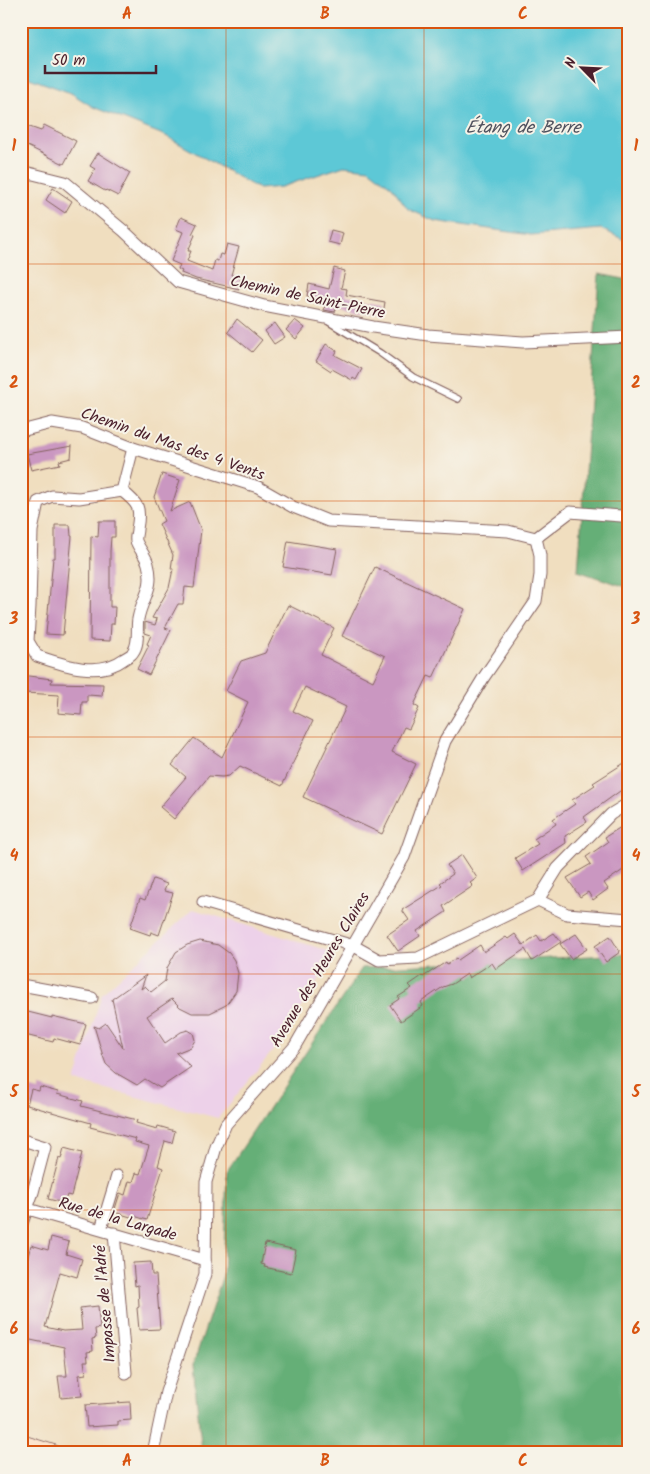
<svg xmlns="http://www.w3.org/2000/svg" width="650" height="1474" viewBox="0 0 650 1474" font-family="Kalam,sans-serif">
<rect width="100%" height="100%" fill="#f7f3e8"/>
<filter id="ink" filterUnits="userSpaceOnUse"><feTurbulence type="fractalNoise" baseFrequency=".02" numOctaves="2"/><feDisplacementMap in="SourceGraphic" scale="10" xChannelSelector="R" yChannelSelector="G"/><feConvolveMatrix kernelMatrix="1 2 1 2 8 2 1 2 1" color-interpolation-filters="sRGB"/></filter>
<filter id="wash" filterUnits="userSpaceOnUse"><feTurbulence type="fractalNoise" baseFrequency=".0096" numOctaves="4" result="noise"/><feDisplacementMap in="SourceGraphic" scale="20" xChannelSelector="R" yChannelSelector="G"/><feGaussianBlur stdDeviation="1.12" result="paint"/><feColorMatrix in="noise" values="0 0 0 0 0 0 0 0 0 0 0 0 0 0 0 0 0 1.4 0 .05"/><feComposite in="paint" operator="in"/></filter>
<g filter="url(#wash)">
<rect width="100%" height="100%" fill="#f0debf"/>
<path fill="#edd1e9" d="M193,909L335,953L279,1043L218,1118L75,1081L102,994Z"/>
<g fill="#65af77" stroke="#586751">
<path d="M599,274L629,280V588L578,571Z"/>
<path d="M629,954V1453H202L193,1365L223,1275L227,1171L362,968Z"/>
</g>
<path fill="#5dc8d6" stroke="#547480" d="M21,21H629V242L601,229L531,235L435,221L408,209L392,187L369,169L344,166L281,187L259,189L166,136L93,107L71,93L21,75Z"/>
<g id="blocks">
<g fill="#ca97c1">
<path d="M21,124L41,131L44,125L76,141L64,164L21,143Z"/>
<path d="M98,153L130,173L118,196L106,190L105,191L88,181L95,169L90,166Z"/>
<path d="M53,188L72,201L65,213L46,200Z"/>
<path d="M181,217L197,224L192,234L195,235L188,251H191L187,261L212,271L215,260L218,261L220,254L224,255L227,244L239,247L231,275L241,277L239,289L196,279L181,273L182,271L178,269L180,265L171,261L183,232L176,229Z"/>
<path d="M331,230L343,233L340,245L328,242Z"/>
<path d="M334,268L345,271L341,288L347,289L346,295L385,302L383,314L337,305L335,312L324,310L326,301L307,296L309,284L329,289Z"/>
<path d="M237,319L262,340L252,352L228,332Z"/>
<path d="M295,320L305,328L296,339L286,330Z"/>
<path d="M275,323L285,337L274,344L265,331Z"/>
<path d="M326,344L337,351L335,355L362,369L356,380L353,378L352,380L332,369L331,371L316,361Z"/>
<path d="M72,446L71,458L59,461L60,464L31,470L27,454Z"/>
<path d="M162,474L180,480L170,511L190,502L201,530L194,588L185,587L183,604H178L165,628L171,630L149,675L137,669L149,645L147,644L151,635L145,633V622L155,625L157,619L152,618L169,588L173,569H171L173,555L159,524L164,521L154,497Z"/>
<path d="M99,521H115V537H111L110,551V607H115L114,624H111L110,641L90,640L91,536L98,537Z"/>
<path d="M55,525H70L71,536H72L63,635L46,634L53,558H55Z"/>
<path d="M288,541L337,549L332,575L283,567Z"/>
<path d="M375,567L465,609L433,678L428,676L414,705L419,708L409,729L404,727L392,752L416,764L382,834L303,797L346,707L305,687L293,711L313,721L282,786L240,766L229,776L222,777L209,776L174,819L160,807L186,777L172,765L194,738L222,757L248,702L226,691L241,661L265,653L288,605L334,628L321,655L373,681L385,656L342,636Z"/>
<path d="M21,675L52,679L51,683L103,684L102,696L87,695V702H82L81,715L58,713L59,695L25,693V691H21Z"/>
<path d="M629,760V781L626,784L627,786L584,817L587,822L565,836L566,843L523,871L515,858L538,844L534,839L556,824L553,819L575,804L572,800L595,785L593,783Z"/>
<path d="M629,822V866L604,883L608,889L593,900L588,892L580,897L567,878L591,864L586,857L608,842L605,837Z"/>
<path d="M462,855L477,878L470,883L473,886L443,906L446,912L417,931L420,936L398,951L387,935L409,920L402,910L442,885L440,883L453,874L447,865Z"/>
<path d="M153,879L167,884L164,891L173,893L159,935L151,932L150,935L130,928L140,898L145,900Z"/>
<path d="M554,933L561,942L532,961L525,949L496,969L492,963L469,978L467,974L452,984L443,987L421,1002L423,1006L401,1021L390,1005L399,999L398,997L412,988L409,985L422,976L423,977L446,962L447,964L456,958L458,960L480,945L484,952L506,937L508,939L515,934L523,945L537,935L541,941Z"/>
<path d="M576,934L587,949L571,959L560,944Z"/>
<path d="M610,936L620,952L606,962L595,946Z"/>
<path d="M200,941L218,945L229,953L234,960L238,973L236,991L226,1005L210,1013H192L180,1007L172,999L147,1016L165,1043L181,1032L188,1030L193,1033L195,1040L191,1047L176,1053L191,1067L160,1088L145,1079L137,1085L116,1073L106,1064L103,1056L94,1026L99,1028L106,1023L123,1048L112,999L146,975L141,989L145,986L151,992L165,981L167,968L176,952L187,945Z"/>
<path d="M24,1011L52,1018V1016L86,1024L80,1045L54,1038L53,1042L21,1034V1022Z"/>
<path d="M40,1087L58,1092L57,1094L83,1101L81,1106L137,1120L136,1123L157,1129L158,1126L175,1131L172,1143L165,1141L158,1166L163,1168L147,1220L134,1216V1218L114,1212L120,1193L125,1195L129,1181L133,1182L136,1173L140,1174L149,1146L135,1142L136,1139L90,1127L91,1123L27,1105L31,1089L39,1091Z"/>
<path d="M64,1148L82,1153L71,1196L67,1195L64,1203L48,1199L59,1158L61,1159Z"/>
<path d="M51,1237L69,1242L66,1254L82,1259L77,1277L60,1272L45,1327L63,1331L82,1330L80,1308L98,1306L100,1328L95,1329L96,1338L92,1339L93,1351L87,1352L88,1361H84L86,1374L79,1375L82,1396L61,1398L58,1376H67L64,1347L21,1338V1282L31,1245L48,1250Z"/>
<path d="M265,1243L296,1250L291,1273L264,1267L265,1265L261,1264Z"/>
<path d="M151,1262L152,1275H156L160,1329L139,1330L137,1308L139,1307L138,1285L135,1286L133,1263Z"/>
<path d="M130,1402L131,1420L118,1421V1425L87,1427L85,1405Z"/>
</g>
</g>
</g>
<g filter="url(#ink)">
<use href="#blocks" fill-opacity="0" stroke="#84625f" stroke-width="1"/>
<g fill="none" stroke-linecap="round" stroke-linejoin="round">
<g stroke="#84625f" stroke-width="8">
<path id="lane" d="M329,322L380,353L413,377L458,399"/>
</g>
<g stroke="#84625f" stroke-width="13">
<g id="street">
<path d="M21,171L65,182L124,231L178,282L264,306L373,327L428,335L523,342L629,337"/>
<path d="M21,431L52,423L82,428L133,448L258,487L293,507L328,521L508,531L536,538"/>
<path d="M122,491C139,504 141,508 137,529C137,533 135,537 136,541C139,549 146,556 148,564C155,589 142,597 138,619C136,629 140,643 133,652C132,655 127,657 124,659C99,678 63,665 37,656L28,641L30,606L32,531L38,502L52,496L79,498L122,491L133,448"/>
<path d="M536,538L570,512L621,516L629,518"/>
<path d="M538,900L558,868L611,814L629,803"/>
<path d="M203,902L354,946L379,960L418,958L538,900L567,914L629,919"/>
<path d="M21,985L92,998"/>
<path d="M21,1207L205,1260"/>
<path d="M21,1226L33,1192L45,1147L26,1141"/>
<path d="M101,1229L117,1176"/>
<path d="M114,1233L126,1373"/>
<path d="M153,1453L166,1392L205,1274L206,1182L216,1147L226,1124L295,1046L404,857L445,741L484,677L536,601L540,575V555L536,538"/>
</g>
</g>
<g stroke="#84625f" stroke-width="18">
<path id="secondary" d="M21,1443L53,1453"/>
</g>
<use href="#lane" stroke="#fff" stroke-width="5.5"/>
<use href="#street" stroke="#fff" stroke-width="11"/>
<use href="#secondary" stroke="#fce5cf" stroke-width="16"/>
</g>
</g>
<path fill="none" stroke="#d8530f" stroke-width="1" stroke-opacity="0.55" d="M226,21V1453M424,21V1453M21,264H629M21,501H629M21,737H629M21,974H629M21,1210H629"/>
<g text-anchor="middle" stroke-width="4" stroke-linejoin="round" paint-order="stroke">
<g font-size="16" fill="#4a1f2b" stroke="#f7f3e8">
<text transform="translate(308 296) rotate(12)" y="6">Chemin de Saint-Pierre</text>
<text transform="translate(173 443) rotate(19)" y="6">Chemin du Mas des 4 Vents</text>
<text transform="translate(319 969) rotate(-59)" y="6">Avenue des Heures Claires</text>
<text transform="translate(118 1218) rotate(16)" y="6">Rue de la Largade</text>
<text transform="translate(104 1304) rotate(-95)" y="6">Impasse de l'Adré</text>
</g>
<g font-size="18" font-style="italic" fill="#50525e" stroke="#f7f3e8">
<text x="523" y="133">Étang de Berre</text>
</g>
</g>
<rect width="650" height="1474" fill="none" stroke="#f7f3e8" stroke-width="55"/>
<g transform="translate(582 68) rotate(294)" stroke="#f7f3e8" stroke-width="4" paint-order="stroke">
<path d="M0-4L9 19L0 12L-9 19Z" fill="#4a1f2b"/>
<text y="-8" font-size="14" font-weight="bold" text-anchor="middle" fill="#4a1f2b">N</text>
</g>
<path d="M45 65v8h111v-8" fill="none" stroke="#4a1f2b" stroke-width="2.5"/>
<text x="52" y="65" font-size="15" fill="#4a1f2b" stroke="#f7f3e8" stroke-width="4" paint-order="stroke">50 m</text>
<rect x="28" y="28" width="594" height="1418" fill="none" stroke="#d8530f" stroke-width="2"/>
<g font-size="16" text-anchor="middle" font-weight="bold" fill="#d8530f">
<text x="127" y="19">A</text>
<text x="325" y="19">B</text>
<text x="523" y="19">C</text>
<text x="14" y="151">1</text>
<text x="636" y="151">1</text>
<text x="14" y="388">2</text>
<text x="636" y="388">2</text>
<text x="14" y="624">3</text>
<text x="636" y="624">3</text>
<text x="14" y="861">4</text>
<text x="636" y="861">4</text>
<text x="14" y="1097">5</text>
<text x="636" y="1097">5</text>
<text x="14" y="1334">6</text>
<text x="636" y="1334">6</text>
<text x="127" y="1466">A</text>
<text x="325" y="1466">B</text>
<text x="523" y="1466">C</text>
</g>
</svg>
